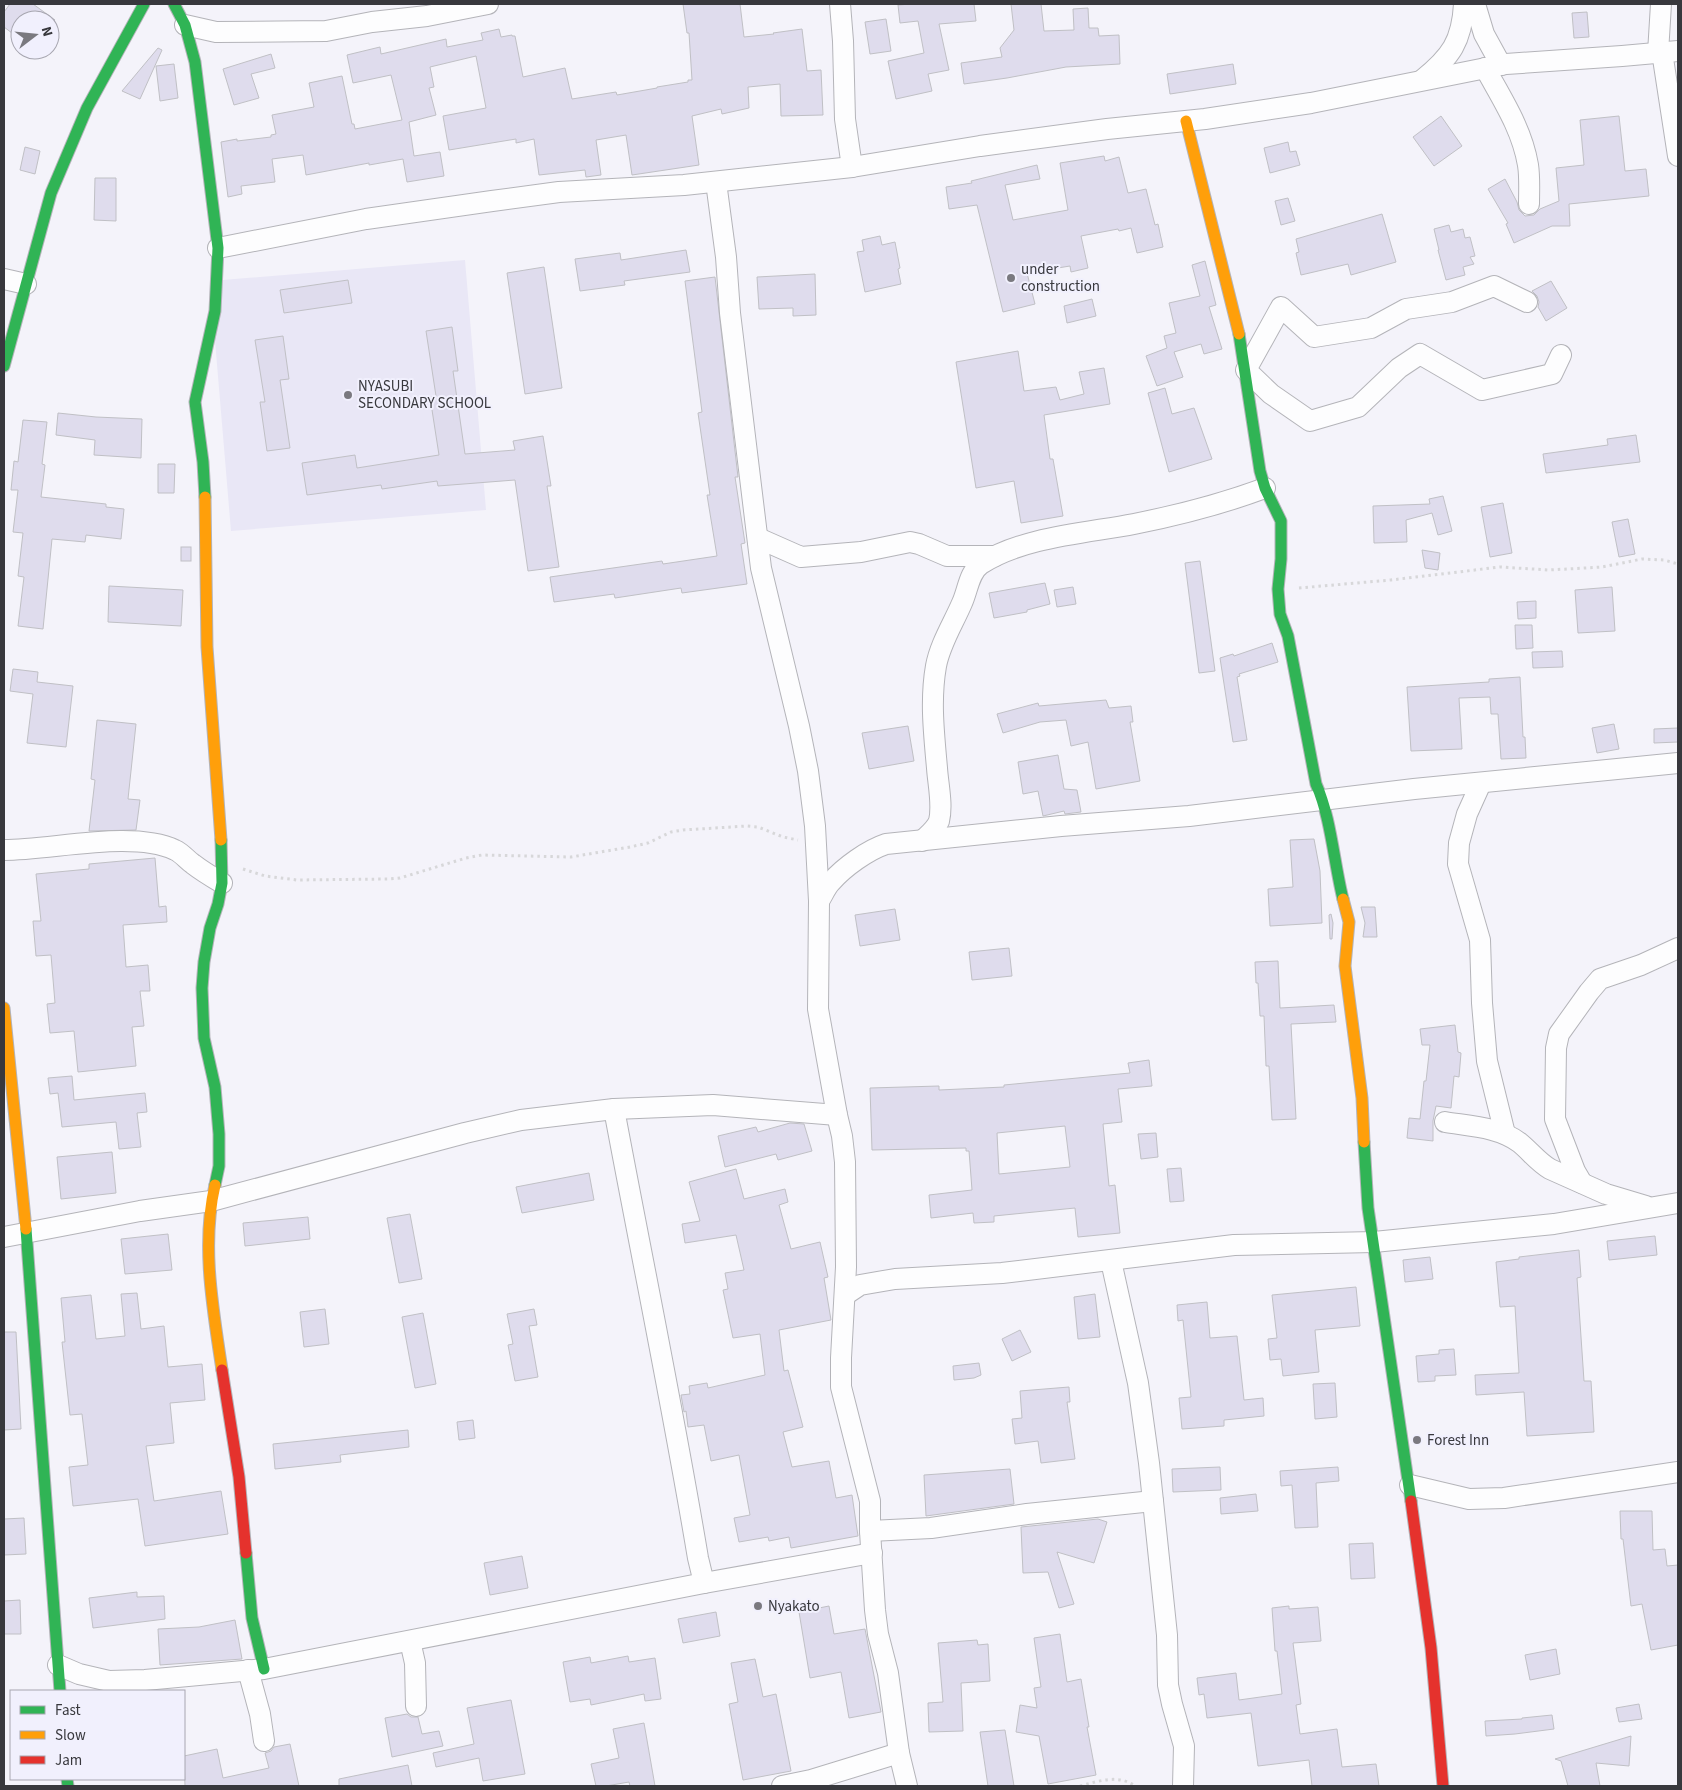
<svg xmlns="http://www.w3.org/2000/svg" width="1682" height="1790" viewBox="0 0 1682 1790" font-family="'Source Sans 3',sans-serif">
<rect width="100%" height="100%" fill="#f4f3fa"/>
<path fill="#e9e7f6" d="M465,260L486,510L231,531L210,281Z"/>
<g fill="#dfdced" stroke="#c0c0c5" fill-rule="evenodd">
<path d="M10,4H33L55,20H20V39L4,27V12Z"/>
<path d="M683,4H740L744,37L774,34L773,33L802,29L807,71L821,70L823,115L781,116L780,84L748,87L749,108L722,114L721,109L692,116L699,165L632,175L626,135L596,140L601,175L586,177L585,170L539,175L534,139L516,143V139L449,150L443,116L486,108L476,56L430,67L434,87L429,88L436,115L409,122L414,156L440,152L444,176L407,182L403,159L369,165V163L306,175L303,155L272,159L275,182L241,186L242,194L228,197L221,142L237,139V141L271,137V135L276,134L272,115L314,107L309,83L342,76L352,124H354L355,129L402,120L391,75L353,83L347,55L380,47L381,54L446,39L447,47L483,40L481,33L499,29L501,37L512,35V36H515L523,77L565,68L572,99L616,92L617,95L657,88V87L688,82V80H692L689,33H687Z"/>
<path d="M911,4H974L976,21L939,24L949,70L928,74L932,91L896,99L888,61L924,53L918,21L900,23L898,5Z"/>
<path d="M1011,4H1041L1044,31L1074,30L1073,9L1088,8L1089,28H1098L1099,36L1119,35L1120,64L1066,67L1007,78L964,84L961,63L1002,57L1000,48L1014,30Z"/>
<path d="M1587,12L1589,37L1574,38L1572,13Z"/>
<path d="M886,19L891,51L870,54L865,22Z"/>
<path d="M158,48L162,50L140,99L122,91Z"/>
<path d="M271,54L275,68L251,74L259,98L234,105L223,69Z"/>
<path d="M174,64L178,98L160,101L156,66Z"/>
<path d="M1233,64L1236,84L1170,94L1167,74Z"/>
<path d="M1441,116L1462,146L1434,166L1413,137Z"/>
<path d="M1619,116L1625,171L1646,169L1649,196L1569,204L1570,226H1552L1514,243L1506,224L1508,223L1488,189L1505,179L1517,202L1519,210L1525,216L1534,215L1540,209L1559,201L1556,168L1584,165L1580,120Z"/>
<path d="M1288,142L1290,152L1296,151L1300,165L1270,173L1264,148Z"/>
<path d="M25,147L40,151L35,174L20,170Z"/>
<path d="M1104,156L1105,161L1119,157L1128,193L1146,189L1155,225L1158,224L1163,247L1137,253L1131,228L1119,231L1118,229L1081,236L1088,268L1071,272L1070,266L1027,273L1035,304L1003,312L977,205L949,209L946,187L972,183L971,181L1037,165L1040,179L1005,185L1013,220L1068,210L1060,163Z"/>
<path d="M95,178H116V221L94,220Z"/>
<path d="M1288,198L1295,221L1281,225L1275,201Z"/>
<path d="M1382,214L1396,262L1351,275L1348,264L1301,275L1296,253L1299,252L1296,239Z"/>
<path d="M1449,225L1451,232L1463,229L1465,238L1470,237L1475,256L1470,257L1474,264L1463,267L1465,275L1446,280L1438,250H1439L1434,229Z"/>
<path d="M880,236L882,245L895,242L900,268L898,269L901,284L865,292L857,252L864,251L862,240Z"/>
<path d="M686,250L690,272L624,281L625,285L580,291L575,259L620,253L621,260Z"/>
<path d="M1205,261L1216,305L1209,307L1222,349L1204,354L1201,344L1174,352L1183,377L1157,386L1146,356L1167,348L1164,336L1176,333L1169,303L1200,296L1192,265Z"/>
<path d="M544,267L562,388L525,394L507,273Z"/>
<path d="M815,274L816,315L793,316V308L759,309L757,277Z"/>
<path d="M715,277L738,477H735L745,543L741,544L747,584L682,593L681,588L615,598L614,594L554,602L550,577L662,561L663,564L717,556L707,495H710L698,413L702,412L685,281Z"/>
<path d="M348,280L352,303L284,313L280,290Z"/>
<path d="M1551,281L1567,308L1546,321L1538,307L1539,302L1537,296L1532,291Z"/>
<path d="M1092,299L1096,316L1067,323L1064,306Z"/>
<path d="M452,327L458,371H453L465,454L515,450L513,441L543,436L551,486H547L559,567L528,571L515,480L438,486L437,481L382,489L381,485L307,495L302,463L355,455L357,468L439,455L430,397L436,396L426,331Z"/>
<path d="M283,336L289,379L280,380L290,448L267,451L260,402H265L255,340Z"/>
<path d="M1018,351L1024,391L1056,387L1060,400L1084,394L1079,372L1104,368L1110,404L1044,415L1050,459H1053L1063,516L1021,523L1014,481L976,488L956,362Z"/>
<path d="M1165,388L1172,414L1194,408L1212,459L1169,472L1148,393Z"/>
<path d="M58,413L96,417L142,419L141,458L94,455L95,440L56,435Z"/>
<path d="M23,420L47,422L42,464L45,465L41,497L106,504V507L124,509L121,539L86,535L85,542L52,539L43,629L18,626L24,577L18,576L23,533L13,532L18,490H11L14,461L18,462Z"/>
<path d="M1636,435L1640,462L1546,473L1543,454L1608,445L1607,439Z"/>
<path d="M158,464H175L174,493H158Z"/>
<path d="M1443,496L1452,531L1438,535L1432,513L1406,520L1407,542L1374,543L1373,506L1430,504L1429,499Z"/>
<path d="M1503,503L1512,553L1490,557L1481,507Z"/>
<path d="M1628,519L1635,554L1619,557L1612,522Z"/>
<rect x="181" y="547" width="10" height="14"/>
<path d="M1422,550L1440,553L1438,570L1425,568Z"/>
<path d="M1200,561L1215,671L1199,673L1185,563Z"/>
<path d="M1045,583L1050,604L1027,610V612L994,618L989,593Z"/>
<path d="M109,586L183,590L181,626L108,622Z"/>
<path d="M1073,587L1076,604L1057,607L1054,590Z"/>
<path d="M1612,587L1615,631L1578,633L1575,590Z"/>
<path d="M1536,601V618L1518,619L1517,602Z"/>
<path d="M1515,625H1532L1533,648L1516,649Z"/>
<path d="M1272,643L1278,662L1239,674L1240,676L1237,677L1247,740L1233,742L1220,658L1233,654L1234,656Z"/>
<path d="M1562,651L1563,667L1533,668L1532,652Z"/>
<path d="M13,669L38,672L37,682L73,686L66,747L27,743L33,694L10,691Z"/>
<path d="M1520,677L1523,737H1525L1526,758L1501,759L1498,714H1491L1490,697L1459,698L1462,749L1411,751L1407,687L1489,682V679Z"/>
<path d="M1106,700L1109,708L1131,706L1133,722H1130L1140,781L1096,789L1088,742L1071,746L1066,720L1040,722L1003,733L997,714L1038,703L1039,706Z"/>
<path d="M97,720L136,724L128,799L140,800L136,830L89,831L95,780L91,779Z"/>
<path d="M1614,724L1619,749L1597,753L1592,728Z"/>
<path d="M908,726L914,761L869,769L862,733Z"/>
<path d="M1678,728V742L1654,743V729Z"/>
<path d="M1058,755L1064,789L1077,790L1081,812L1065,814L1064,811L1043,816L1038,791L1023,794L1018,762Z"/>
<path d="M1314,839L1320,871L1322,923L1270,926L1268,889L1293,887L1290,840Z"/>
<path d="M155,858L159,907L166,906L167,922L123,925L126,967L148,965L150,991H140L144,1026L132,1027L136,1066L78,1072L74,1031L50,1033L47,1004L55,1003L51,955L36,956L33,921H41L36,874L89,869V864Z"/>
<path d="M1361,907H1375L1377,937H1363L1365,923Z"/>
<path d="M895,909L900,940L860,946L855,915Z"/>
<path d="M1331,914L1333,923L1332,939H1330L1329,915Z"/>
<path d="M1009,948L1012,976L972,980L969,952Z"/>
<path d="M1278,961L1280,1008L1334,1005L1336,1022L1291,1024L1296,1119L1272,1120L1269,1066H1266L1264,1016H1260L1258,983H1256L1255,962Z"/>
<path d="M1455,1025L1458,1052L1461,1053L1459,1077L1454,1076L1451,1108L1436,1106L1433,1121V1141L1407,1138L1409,1118L1420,1119L1424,1081H1426L1430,1045H1422L1420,1029Z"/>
<path d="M1149,1060L1152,1086L1118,1089L1122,1122L1103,1124L1109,1186L1115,1185L1120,1233L1078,1237L1075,1208L994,1216V1222L974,1223L973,1213L931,1218L929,1195L972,1190L969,1151H966V1148L872,1150L870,1088L939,1086V1090L1004,1087V1085L1130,1073L1128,1063ZM1065,1126L1070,1167L999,1174L997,1133Z"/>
<path d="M72,1076L74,1100L145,1093L147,1112L137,1113L141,1147L119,1149L116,1122L62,1127L58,1093L50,1094L48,1078Z"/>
<path d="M790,1123L804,1124L812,1151L778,1160L776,1154L725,1167L718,1136L756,1127L758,1132Z"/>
<path d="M1156,1133L1158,1157L1141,1159L1138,1134Z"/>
<path d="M112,1152L116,1193L61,1199L57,1157Z"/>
<path d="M1181,1168L1184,1201L1170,1202L1167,1169Z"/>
<path d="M736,1169L744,1199L785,1189L788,1202L779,1205L791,1249L820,1242L828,1277L824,1278L831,1320L779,1330L784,1371L788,1370L803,1427L783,1432L792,1467L829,1461L836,1498L852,1495L858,1536L791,1548L789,1537L769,1541L768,1537L739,1542L734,1518L750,1515L739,1455L711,1461L704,1425L688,1427L686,1411L684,1412L681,1395L690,1394L689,1386L707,1383L708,1388L765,1375L760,1334L733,1338L723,1290L728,1289L725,1273L744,1270L736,1235L685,1243L682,1224L700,1221L689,1182Z"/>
<path d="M589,1173L594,1200L522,1213L516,1187Z"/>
<path d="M410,1214L422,1279L399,1283L387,1218Z"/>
<path d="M308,1217L310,1239L245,1246L243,1223Z"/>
<path d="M168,1234L172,1270L125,1274L121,1239Z"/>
<path d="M1655,1236L1657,1255L1609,1260L1607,1241Z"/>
<path d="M1579,1250L1581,1277L1577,1278L1584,1381H1591L1594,1432L1527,1436L1524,1392L1476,1395L1475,1375L1519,1373L1515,1306L1500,1307L1496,1262L1519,1259V1257Z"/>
<path d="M1430,1257L1433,1279L1405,1282L1403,1260Z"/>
<path d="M1356,1287L1360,1326L1315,1330L1319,1372L1283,1376L1281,1359L1270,1360L1268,1339L1277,1338L1272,1295Z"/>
<path d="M137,1293L141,1329L164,1326L168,1367L202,1364L205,1400L170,1403L174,1443L146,1446L154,1501L221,1491L228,1534L145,1546L138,1499L73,1506L69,1467L88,1465L82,1414L70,1415L62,1342H65L61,1298L91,1295L96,1339L125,1336L121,1294Z"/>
<path d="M1095,1294L1100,1337L1078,1339L1074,1297Z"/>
<path d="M1207,1302L1210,1338L1237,1336L1244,1400L1263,1398L1264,1416L1224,1420V1426L1182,1429L1179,1398L1191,1397L1183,1320L1178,1321L1177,1305Z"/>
<path d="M325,1309L329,1344L304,1347L300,1312Z"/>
<path d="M534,1309L537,1325L529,1326L538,1377L515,1381L508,1345L513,1344L507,1314Z"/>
<path d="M423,1313L436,1384L415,1388L402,1317Z"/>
<path d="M1020,1330L1031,1352L1012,1361L1002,1339Z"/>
<path d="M4,1332H16L21,1429L4,1430Z"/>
<path d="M1454,1349L1456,1375L1435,1376V1381L1418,1382L1416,1356L1439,1354V1350Z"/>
<path d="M979,1363L981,1375L974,1378L954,1380L953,1366Z"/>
<path d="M1335,1383L1337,1417L1315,1419L1313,1384Z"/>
<path d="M1069,1387L1070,1402H1067L1075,1459L1041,1463L1038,1441L1015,1444L1012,1419L1022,1418L1020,1391Z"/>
<path d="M473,1420L475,1438L459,1440L457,1422Z"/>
<path d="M408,1430L409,1447L340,1455L341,1462L275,1469L273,1444Z"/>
<path d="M1220,1467L1221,1490L1173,1492L1172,1469Z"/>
<path d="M1338,1467L1339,1481L1316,1483L1318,1527L1295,1528L1292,1485L1281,1486L1280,1471Z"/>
<path d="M1010,1469L1014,1504L926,1516L924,1475Z"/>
<path d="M1256,1494L1258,1511L1221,1514L1220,1498Z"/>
<path d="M1620,1511H1652L1653,1550L1665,1549L1667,1566L1678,1565V1645L1651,1650L1642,1604L1631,1606L1623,1539H1621Z"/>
<path d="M24,1518L26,1554L4,1555V1519Z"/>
<path d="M1098,1519L1107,1522L1094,1563L1057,1552L1074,1604L1059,1608L1048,1572L1023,1573L1021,1527Z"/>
<path d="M1373,1543L1375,1578L1351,1579L1349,1544Z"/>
<path d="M522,1556L528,1588L490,1595L484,1563Z"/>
<path d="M137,1592V1597L164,1596L165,1619L93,1628L89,1598Z"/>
<path d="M20,1600L21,1634H4V1601Z"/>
<path d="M829,1606L834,1634L865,1629L881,1712L849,1718L841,1672L810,1678L799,1612Z"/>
<path d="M1289,1606V1609L1318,1607L1321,1641L1293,1643L1301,1704L1296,1705L1300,1734L1337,1729L1342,1767L1376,1764L1379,1786H1312L1309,1760L1258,1766L1251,1713L1207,1718L1204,1694L1199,1695L1197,1678L1236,1673L1239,1700L1282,1694L1277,1651H1275L1272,1608Z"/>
<path d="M716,1612L720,1636L683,1643L678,1619Z"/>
<path d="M235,1620L242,1659L160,1665L158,1629L199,1627Z"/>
<path d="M1060,1634L1067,1682L1081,1679L1089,1727H1087L1096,1775L1048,1784L1039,1736L1016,1732L1020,1705L1037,1708L1034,1688L1041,1687L1034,1638Z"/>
<path d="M977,1640L978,1645L988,1644L990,1681L961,1683L963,1731L929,1732L928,1703L943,1702L938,1643Z"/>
<path d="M1556,1649L1560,1674L1530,1680L1525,1655Z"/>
<path d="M628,1656L629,1662L655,1658L661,1699L645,1701L644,1694L591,1705L590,1699L570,1702L563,1662L590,1657L591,1663Z"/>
<path d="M755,1659L763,1697L776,1694L791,1771L743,1780L729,1704L738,1702L731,1663Z"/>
<path d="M511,1700L525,1774L483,1781L479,1758L436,1767L433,1753L474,1744L467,1708Z"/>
<path d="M1639,1704L1642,1719L1619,1722L1616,1708Z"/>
<path d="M407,1714L411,1717H418L422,1734L439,1731L443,1746L392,1757L385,1718Z"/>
<path d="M1552,1715L1554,1729L1515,1734L1486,1736L1485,1721L1522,1719V1718Z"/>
<path d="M644,1723L655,1786H630L629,1782L606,1786H596L591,1764L619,1758L613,1729Z"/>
<path d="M1005,1730L1014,1786H988L980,1732Z"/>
<path d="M1631,1736L1629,1766L1596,1763L1600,1786H1568L1561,1761L1555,1759Z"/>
<path d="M290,1744L299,1786H185L184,1756L217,1749L223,1778L269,1768L265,1753L271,1751L274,1747Z"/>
<path d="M408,1765L412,1786H339V1779Z"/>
</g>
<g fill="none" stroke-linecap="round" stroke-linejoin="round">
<g stroke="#b4b4b9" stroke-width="22">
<g id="street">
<path d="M840,4L843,41L845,119L852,167"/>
<path d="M1475,4L1484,34L1501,65"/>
<path d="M185,25L216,32L326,31L372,22L427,16L488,4"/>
<path d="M1662,52L1678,156"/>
<path d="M1658,53L1661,4"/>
<path d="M1485,68C1502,99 1522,129 1528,165C1530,178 1529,191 1529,204"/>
<path d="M1422,80C1451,57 1462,41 1464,4"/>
<path d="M716,182L726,257L730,313L761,568L799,726L808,771L815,826L819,901L818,1009L837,1115L842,1136L845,1162L846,1267L841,1358V1387L870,1501V1531L875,1610L878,1634L888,1673L899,1753L907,1786"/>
<path d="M218,248L366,219L492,201L559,192L684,185L852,167L980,146L1107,129L1205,119L1311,103L1506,64L1622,56L1678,51"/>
<path d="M4,279L26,284"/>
<path d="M1527,302L1494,286L1452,302L1406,309L1371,328L1314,337L1281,307L1246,370L1271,394L1310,421L1358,407L1399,368L1420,354L1482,390L1552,374L1561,355"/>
<path d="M758,538L801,557L861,552L910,542L919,544L947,556H995"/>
<path d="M1481,783L1467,814L1459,843L1458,864L1480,940L1482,1003L1487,1061L1505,1134"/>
<path d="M922,841C928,835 936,829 939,821C943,805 938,784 937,768C934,734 930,700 936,666C940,644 953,624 962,603C968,590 969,572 981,564C1022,537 1087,533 1134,524C1179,515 1222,504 1265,488"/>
<path d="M4,850C53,850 132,830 175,850C182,853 187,860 193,864C202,871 212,877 222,883"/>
<path d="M819,901C823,895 826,887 831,882C844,867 868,850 886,844L1061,826L1189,816L1414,789L1678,763"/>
<path d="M614,1109C642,1259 673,1408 698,1558L704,1583"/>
<path d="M1445,1122C1469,1126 1500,1127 1520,1143C1531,1152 1538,1162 1550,1169L1606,1194L1646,1206"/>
<path d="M1582,1183L1575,1171L1555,1119L1556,1048L1559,1034L1589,992L1600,979L1641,965L1678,948"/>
<path d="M4,1237L140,1211L211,1201L465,1133L521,1120L614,1109L713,1105L837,1115"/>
<path d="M1111,1261L1138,1383L1149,1463L1167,1635L1168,1685L1172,1704L1184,1746L1183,1786"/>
<path d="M845,1295L860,1285L895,1279L1002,1273L1234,1245L1374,1242L1554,1224L1678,1203"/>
<path d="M1410,1485L1469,1499L1504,1498L1678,1472"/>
<path d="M870,1531L931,1528L1027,1514L1153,1501"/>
<path d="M410,1641L415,1663L416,1706"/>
<path d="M58,1665L79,1674L109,1681L145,1680L264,1669L704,1583L872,1553"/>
<path d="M248,1670L260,1714L264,1741"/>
<path d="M782,1786L811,1780L899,1753"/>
</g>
</g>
<g stroke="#b4b4b9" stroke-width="13">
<g id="fast">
<path d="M174,4L185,25L195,62L218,248L215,311L195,402L203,462L205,497"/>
<path d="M1239,334L1260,471L1265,488L1281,521V559L1278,589L1280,614L1288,636L1316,784C1331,817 1334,863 1343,899"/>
<path d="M4,366L51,193L87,108L144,4"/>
<path d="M1364,1142L1368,1208L1411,1501"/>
<path d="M215,1185L219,1166V1134L215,1087L204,1038L202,988L204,962L210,928L218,904L222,883L221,840"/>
<path d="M26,1229L60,1691"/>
<path d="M246,1553L252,1618L264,1669"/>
<path d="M67,1779L68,1786"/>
</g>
</g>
<g stroke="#b4b4b9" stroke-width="13">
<g id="slow">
<path d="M1186,121L1239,334"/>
<path d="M205,497L207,647L221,840"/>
<path d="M1343,899L1349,922L1345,966L1362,1098L1364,1142"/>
<path d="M4,1008L26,1229"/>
<path d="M215,1185C201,1245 213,1309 222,1370"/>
</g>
</g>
<g stroke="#b4b4b9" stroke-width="13">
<g id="jam">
<path d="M222,1370L239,1477L246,1553"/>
<path d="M1411,1501L1431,1648L1443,1786"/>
</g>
</g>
<g stroke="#d7d7d9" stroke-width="3" stroke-dasharray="2.5 4" stroke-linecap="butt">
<path d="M1299,588L1391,580L1500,567L1549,570L1602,567L1642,559L1664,560L1678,564"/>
<path d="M243,869L265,876L297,880L389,879L400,878L466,858L482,855L571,857L630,847L648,843L671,832L683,830L747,826L758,827L783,837L798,840"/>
<path d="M1080,1786C1099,1781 1118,1774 1135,1786"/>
</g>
<use href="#street" stroke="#fdfdfe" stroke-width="20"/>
<use href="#fast" stroke="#30b455" stroke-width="11"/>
<use href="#slow" stroke="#ff9f0a" stroke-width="11"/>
<use href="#jam" stroke="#e5322d" stroke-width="11"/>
</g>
<g fill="#7a797f" stroke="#f1f0fd" stroke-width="2">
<circle cx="1011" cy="278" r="5"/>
<circle cx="348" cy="395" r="5"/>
<circle cx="1417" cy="1440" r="5"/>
<circle cx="758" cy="1606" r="5"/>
</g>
<g text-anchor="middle" stroke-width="4" stroke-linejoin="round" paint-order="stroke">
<g font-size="15" fill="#38383d" stroke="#f1f0fd" text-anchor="start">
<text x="1021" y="274">under<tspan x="1021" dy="17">construction</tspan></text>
<text x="358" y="391">NYASUBI<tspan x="358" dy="17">SECONDARY SCHOOL</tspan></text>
<text x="1427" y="1445">Forest Inn</text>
<text x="768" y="1611">Nyakato</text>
</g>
</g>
<rect width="1682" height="1790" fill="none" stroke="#38383d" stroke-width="10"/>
<rect x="10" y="1690" width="175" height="90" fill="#f1f0fd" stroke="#a7a6b0"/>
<rect x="20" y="1706" width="25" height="8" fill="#30b455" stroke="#a7a6b0"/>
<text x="55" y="1715" font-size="15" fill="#38383d">Fast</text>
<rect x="20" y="1731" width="25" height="8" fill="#ff9f0a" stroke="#a7a6b0"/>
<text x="55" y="1740" font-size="15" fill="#38383d">Slow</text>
<rect x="20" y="1756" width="25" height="8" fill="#e5322d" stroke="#a7a6b0"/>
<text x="55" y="1765" font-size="15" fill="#38383d">Jam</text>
<g transform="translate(35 35) rotate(74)"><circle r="24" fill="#f1f0fd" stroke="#a7a6b0"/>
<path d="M0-4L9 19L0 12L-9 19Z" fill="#7a797f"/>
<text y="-8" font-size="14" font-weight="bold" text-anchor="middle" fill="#38383d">N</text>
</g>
</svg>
